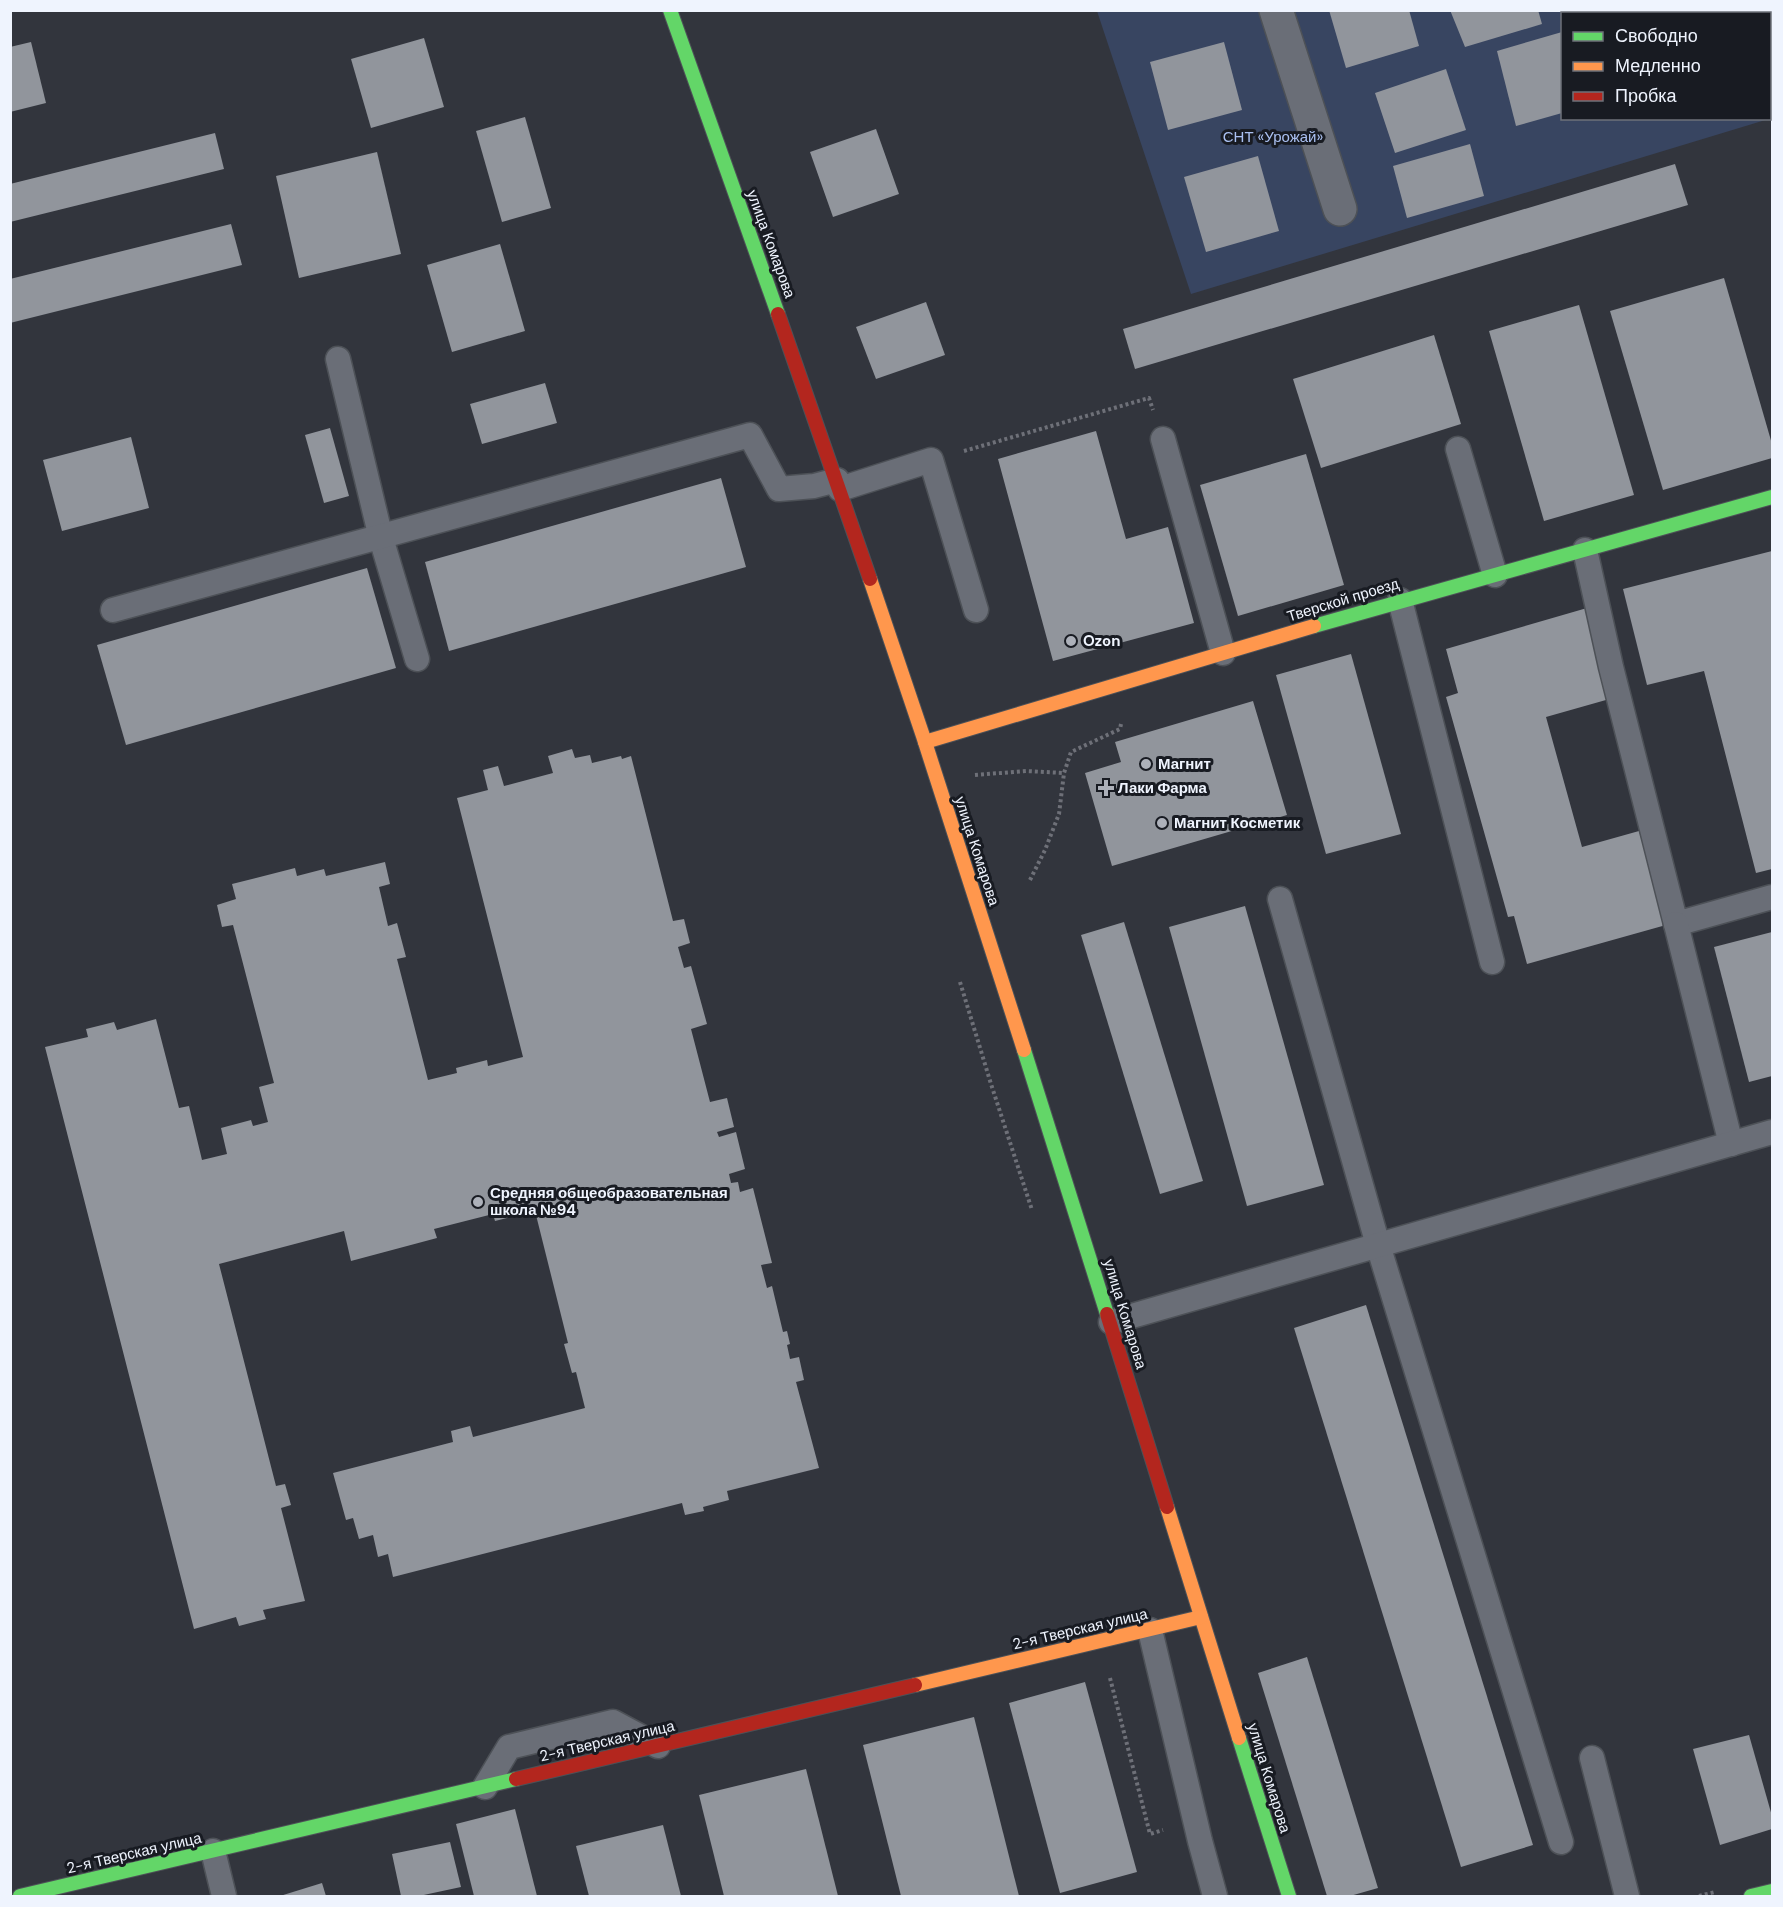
<svg xmlns="http://www.w3.org/2000/svg" width="1783" height="1907" viewBox="0 0 1783 1907" font-family="'DM Sans',sans-serif">
<rect width="100%" height="100%" fill="#32353d"/>
<path fill="#384561" fill-rule="evenodd" d="M1097,11H1772V118L1191,294ZM1562,14H1770V118H1562Z"/>
<g fill="#91959c">
<path d="M1329,10H1409L1419,46L1346,68Z"/>
<path d="M1450,10H1538L1542,24L1465,47Z"/>
<path d="M1562,32V113L1516,126L1497,51Z"/>
<path d="M424,38L444,107L371,128L351,59Z"/>
<path d="M31,42L46,103L10,112V47Z"/>
<path d="M1224,42L1242,110L1168,130L1150,62Z"/>
<path d="M1446,69L1466,130L1395,153L1375,93Z"/>
<path d="M525,117L551,208L502,222L476,131Z"/>
<path d="M876,129L899,194L833,217L810,152Z"/>
<path d="M215,133L224,169L10,222V184Z"/>
<path d="M1470,144L1484,196L1407,218L1393,166Z"/>
<path d="M377,152L401,254L299,278L276,176Z"/>
<path d="M1258,156L1279,231L1206,252L1184,177Z"/>
<path d="M1675,164L1688,205L1135,369L1123,329Z"/>
<path d="M231,224L242,265L10,323V279Z"/>
<path d="M500,244L525,331L452,352L427,265Z"/>
<path d="M1724,278L1772,444V458L1663,490L1610,311Z"/>
<path d="M926,302L945,355L876,379L856,327Z"/>
<path d="M1579,305L1634,495L1544,521L1489,331Z"/>
<path d="M1434,335L1461,424L1321,468L1293,379Z"/>
<path d="M545,383L557,423L482,444L470,404Z"/>
<path d="M330,428L349,496L324,503L305,435Z"/>
<path d="M1096,431L1126,539L1168,527L1194,623L1053,661L998,459Z"/>
<path d="M131,437L149,508L62,531L43,460Z"/>
<path d="M1306,454L1344,585L1238,616L1200,485Z"/>
<path d="M721,478L746,567L449,651L425,562Z"/>
<path d="M1772,551V869L1756,873L1704,671L1647,685L1623,589Z"/>
<path d="M367,568L396,668L126,745L97,645Z"/>
<path d="M1587,608L1613,698L1546,717L1582,847L1639,831L1666,925L1527,964L1514,916L1508,917L1446,697L1458,693L1446,649Z"/>
<path d="M1351,654L1401,834L1326,854L1276,675Z"/>
<path d="M1253,701L1287,815L1112,866L1085,773L1121,762L1115,742Z"/>
<path d="M572,749L575,758L590,755L592,763L621,756L622,759L631,756L673,921L684,919L690,943L678,947L684,968L691,966L707,1024L691,1029L710,1102L727,1098L734,1127L717,1132L719,1137L736,1132L745,1169L729,1174L731,1183L738,1182L740,1192L753,1188L772,1263L761,1265L767,1288L772,1286L783,1332L787,1331L790,1344L787,1345L790,1359L799,1357L804,1380L796,1382L819,1468L727,1491L729,1500L703,1507L704,1511L685,1515L682,1503L393,1577L388,1554L378,1557L373,1535L359,1539L353,1518L346,1520L333,1473L453,1442L451,1431L470,1426L473,1437L585,1408L576,1372L572,1373L564,1344L568,1343L535,1211L495,1221L493,1214L434,1229L437,1238L351,1261L344,1231L219,1264L276,1486L285,1484L291,1505L281,1508L305,1601L263,1610L266,1619L239,1626L236,1617L194,1629L45,1047L88,1037L86,1029L114,1022L117,1030L156,1019L179,1108L189,1106L202,1160L227,1154L221,1128L251,1120L253,1126L268,1122L259,1087L274,1083L233,925L222,927L217,905L236,899L232,884L295,868L297,876L324,869L326,876L385,862L390,884L379,887L388,926L397,923L406,957L397,959L428,1080L457,1073L456,1068L487,1060L488,1066L523,1057L457,798L488,790L483,770L498,766L504,786L553,773L548,756Z"/>
<path d="M1245,906L1324,1185L1247,1206L1169,927Z"/>
<path d="M1124,922L1203,1181L1160,1194L1081,935Z"/>
<path d="M1772,932V1076L1749,1082L1714,947Z"/>
<path d="M1366,1305L1533,1845L1461,1867L1294,1328Z"/>
<path d="M1307,1657L1378,1888L1350,1896H1327L1258,1673Z"/>
<path d="M1085,1682L1137,1872L1060,1893L1009,1703Z"/>
<path d="M974,1717L1019,1896H901L863,1745Z"/>
<path d="M1749,1735L1772,1816V1829L1720,1845L1693,1749Z"/>
<path d="M806,1769L838,1896H724L699,1795Z"/>
<path d="M515,1809L537,1896H474L456,1824Z"/>
<path d="M663,1825L681,1896H589L576,1846Z"/>
<path d="M450,1842L461,1887L419,1896H401L392,1854Z"/>
<path d="M322,1883L326,1896H280Z"/>
</g>
<g fill="none" stroke-linecap="round" stroke-linejoin="round">
<g stroke="#4d5157" stroke-width="27">
<g id="lane">
<path d="M338,359L381,538L417,659"/>
<path d="M1163,439L1223,653"/>
<path d="M1458,449L1495,575"/>
<path d="M840,489L931,460L976,610"/>
<path d="M1585,550L1611,667L1676,924L1772,897"/>
<path d="M1400,600L1492,962"/>
<path d="M113,610L750,435L779,489L814,486L837,480"/>
<path d="M1280,899L1378,1245L1561,1842"/>
<path d="M1676,924L1731,1144"/>
<path d="M1111,1322L1772,1132"/>
<path d="M1150,1630L1200,1841L1215,1896"/>
<path d="M1592,1758L1627,1896"/>
<path d="M485,1787L509,1747L613,1722L658,1746"/>
<path d="M213,1851L224,1896"/>
</g>
</g>
<g stroke="#4d5157" stroke-width="36">
<g id="street">
<path d="M1276,10L1340,209"/>
<path d="M1633,10L1634,14"/>
<path d="M1770,77H1772"/>
</g>
</g>
<g stroke="#4d5157" stroke-width="16">
<g id="fast">
<path d="M670,10L778,314"/>
<path d="M1314,626L1772,497"/>
<path d="M1024,1050L1107,1314"/>
<path d="M1239,1738L1289,1896"/>
<path d="M20,1896L516,1779"/>
<path d="M1751,1896L1772,1891"/>
</g>
</g>
<g stroke="#4d5157" stroke-width="16">
<g id="slow">
<path d="M870,579L923,736L1024,1050"/>
<path d="M925,742L1314,626"/>
<path d="M1167,1507L1239,1738"/>
<path d="M915,1685L1201,1617"/>
</g>
</g>
<g stroke="#4d5157" stroke-width="16">
<g id="jam">
<path d="M778,314L870,579"/>
<path d="M1107,1314L1167,1507"/>
<path d="M516,1779L915,1685"/>
</g>
</g>
<g stroke="#6e7078" stroke-width="4" stroke-dasharray="3 3" stroke-linecap="butt">
<path d="M964,451L1149,398L1153,410"/>
<path d="M975,775L1026,771L1064,773"/>
<path d="M1030,880L1045,850L1059,814L1064,773L1071,752L1120,729L1121,724"/>
<path d="M960,982L991,1084L1032,1210"/>
<path d="M1110,1678L1150,1834L1163,1830"/>
<path d="M1699,1896L1715,1892"/>
</g>
<use href="#lane" stroke="#6a6e77" stroke-width="24"/>
<use href="#street" stroke="#6a6e77" stroke-width="33"/>
<use href="#fast" stroke="#63d668" stroke-width="14"/>
<use href="#slow" stroke="#ff974d" stroke-width="14"/>
<use href="#jam" stroke="#b3261e" stroke-width="14"/>
</g>
<g fill="#adb1ba" stroke="#181b22" stroke-width="2">
<circle cx="1071" cy="641" r="6"/>
<circle cx="1146" cy="764" r="6"/>
<path d="M1103 779h6v6h6v6h-6v6h-6v-6h-6v-6h6z"/>
<circle cx="1162" cy="823" r="6"/>
<circle cx="478" cy="1202" r="6"/>
</g>
<g text-anchor="middle" stroke-width="6" stroke-linejoin="round" paint-order="stroke">
<g font-size="15" fill="#aac0f1" stroke="#181b22">
<text x="1273" y="142">СНТ «Урожай»</text>
</g>
<g font-size="15" fill="#eff4fe" stroke="#181b22">
<text transform="translate(771 244) rotate(70)" y="5">улица Комарова</text>
<text transform="translate(1343 600) rotate(-17)" y="5">Тверской проезд</text>
<text transform="translate(977 851) rotate(72)" y="5">улица Комарова</text>
<text transform="translate(1125 1314) rotate(73)" y="5">улица Комарова</text>
<text transform="translate(1080 1629) rotate(-13)" y="5">2-я Тверская улица</text>
<text transform="translate(607 1741) rotate(-13)" y="5">2-я Тверская улица</text>
<text transform="translate(1269 1778) rotate(73)" y="5">улица Комарова</text>
<text transform="translate(134 1853) rotate(-13)" y="5">2-я Тверская улица</text>
</g>
<g font-size="15" font-weight="bold" fill="#eff4fe" stroke="#181b22" text-anchor="start">
<text x="1083" y="646">Ozon</text>
<text x="1158" y="769">Магнит</text>
<text x="1118" y="793">Лаки Фарма</text>
<text x="1174" y="828">Магнит Косметик</text>
<text x="490" y="1198">Средняя общеобразовательная<tspan x="490" dy="17">школа №94</tspan></text>
</g>
</g>
<rect width="1783" height="1907" fill="none" stroke="#eff4fe" stroke-width="24"/>
<rect x="1561" y="12" width="210" height="108" fill="#181b22" stroke="#6e727a" stroke-width="1.5"/>
<rect x="1573" y="32" width="30" height="9" fill="#63d668" stroke="#6e727a" stroke-width="1.5"/>
<text x="1615" y="42" font-size="18" fill="#eff4fe">Свободно</text>
<rect x="1573" y="62" width="30" height="9" fill="#ff974d" stroke="#6e727a" stroke-width="1.5"/>
<text x="1615" y="72" font-size="18" fill="#eff4fe">Медленно</text>
<rect x="1573" y="92" width="30" height="9" fill="#b3261e" stroke="#6e727a" stroke-width="1.5"/>
<text x="1615" y="102" font-size="18" fill="#eff4fe">Пробка</text>
</svg>
